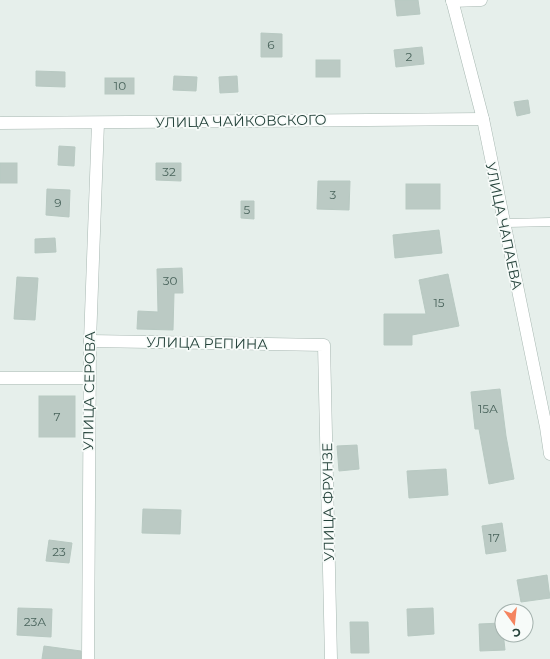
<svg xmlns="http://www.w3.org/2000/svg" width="550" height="659" viewBox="0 0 550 659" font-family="Montserrat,sans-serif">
<rect width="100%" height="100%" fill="#e6efeb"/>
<g fill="#bbcac4" stroke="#b8c9c2">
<path d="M395,0H418L420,14L397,16Z"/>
<path d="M261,33L282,34V57H261Z"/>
<path d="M422,47L424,64L396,67L394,50Z"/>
<rect x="316" y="60" width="24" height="17"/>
<path d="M36,71L65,72V87L36,86Z"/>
<path d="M174,76L197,77L196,91L173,90Z"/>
<path d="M237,76L238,92L220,93L219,77Z"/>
<rect x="105" y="78" width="29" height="16"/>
<path d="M528,100L530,113L517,116L514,102Z"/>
<path d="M59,146L75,147L74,166L58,165Z"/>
<rect x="0" y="163" width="17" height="20"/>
<path d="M156,163H181V181L156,180Z"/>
<path d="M318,181H350L349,210L317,209Z"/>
<rect x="406" y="184" width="34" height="25"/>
<path d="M47,189L70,190L69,217L46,215Z"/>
<path d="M241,201H254V219L241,218Z"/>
<path d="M439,230L442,253L395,258L393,235Z"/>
<path d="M55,238L56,252L35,253V239Z"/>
<path d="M182,268L183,293H174L173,330L137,329L138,311L158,312L157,269Z"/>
<path d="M448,274L459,326L412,335V345H384V314H426L419,280Z"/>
<path d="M17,277L38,278L35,320L14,319Z"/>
<path d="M500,389L506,436L514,479L489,484L479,429H475L471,392Z"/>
<rect x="39" y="396" width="36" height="41"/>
<path d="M357,445L359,469L339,471L337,446Z"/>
<path d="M446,469L448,495L409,498L407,471Z"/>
<path d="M143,509L181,510L180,534L142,533Z"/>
<path d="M502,523L506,551L486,554L482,526Z"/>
<path d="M49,540L72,543L69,563L46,561Z"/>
<path d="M547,575L550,598L521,602L517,580Z"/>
<path d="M18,608L52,609L51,637L17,635Z"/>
<path d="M433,608L434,634L408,636L407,609Z"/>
<path d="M350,622H368L369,653H351Z"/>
<path d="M502,623L505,650L480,651L479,624Z"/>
<path d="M44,646L81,651V659H42Z"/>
</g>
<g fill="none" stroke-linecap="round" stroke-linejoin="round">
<g stroke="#a8b8b2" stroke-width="9">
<path id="service" d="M503,223L550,222"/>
</g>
<g stroke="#a8b8b2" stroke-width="13">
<g id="minor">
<path d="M452,0L483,119L546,427L550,454"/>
<path d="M452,1L481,0"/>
<path d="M0,123L483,119"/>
<path d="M90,341L324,345L331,659"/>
<path d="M0,378H89"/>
<path d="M88,659L90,341L98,123"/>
</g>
</g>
<use href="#service" stroke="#fff" stroke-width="8"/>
<use href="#minor" stroke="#fff" stroke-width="12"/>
</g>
<g text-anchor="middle" stroke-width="3.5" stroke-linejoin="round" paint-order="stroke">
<g font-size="12" fill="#4a645c">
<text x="271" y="49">6</text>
<text x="409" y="61">2</text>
<text x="120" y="90">10</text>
<text x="169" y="176">32</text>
<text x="333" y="199">3</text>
<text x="58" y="207">9</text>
<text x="247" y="214">5</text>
<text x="170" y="285">30</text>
<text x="439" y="307">15</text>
<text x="488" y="413">15А</text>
<text x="57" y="421">7</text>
<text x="494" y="542">17</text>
<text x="59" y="556">23</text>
<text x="35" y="626">23А</text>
</g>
<g font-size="14" fill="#24423a" stroke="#f7fbf9">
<text transform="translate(241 121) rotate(-1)" y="5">УЛИЦА ЧАЙКОВСКОГО</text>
<text transform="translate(504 226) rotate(78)" y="5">УЛИЦА ЧАПАЕВА</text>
<text transform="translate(207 343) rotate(1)" y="5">УЛИЦА РЕПИНА</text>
<text transform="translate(89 391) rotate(-89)" y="5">УЛИЦА СЕРОВА</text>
<text transform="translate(328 502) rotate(-91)" y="5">УЛИЦА ФРУНЗЕ</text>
</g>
</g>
<g transform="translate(514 623) rotate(165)"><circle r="19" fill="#f7fbf9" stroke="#a3b1ad"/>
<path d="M0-3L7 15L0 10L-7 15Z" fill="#f4845f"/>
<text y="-6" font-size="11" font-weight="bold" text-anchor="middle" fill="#24423a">С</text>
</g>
</svg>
